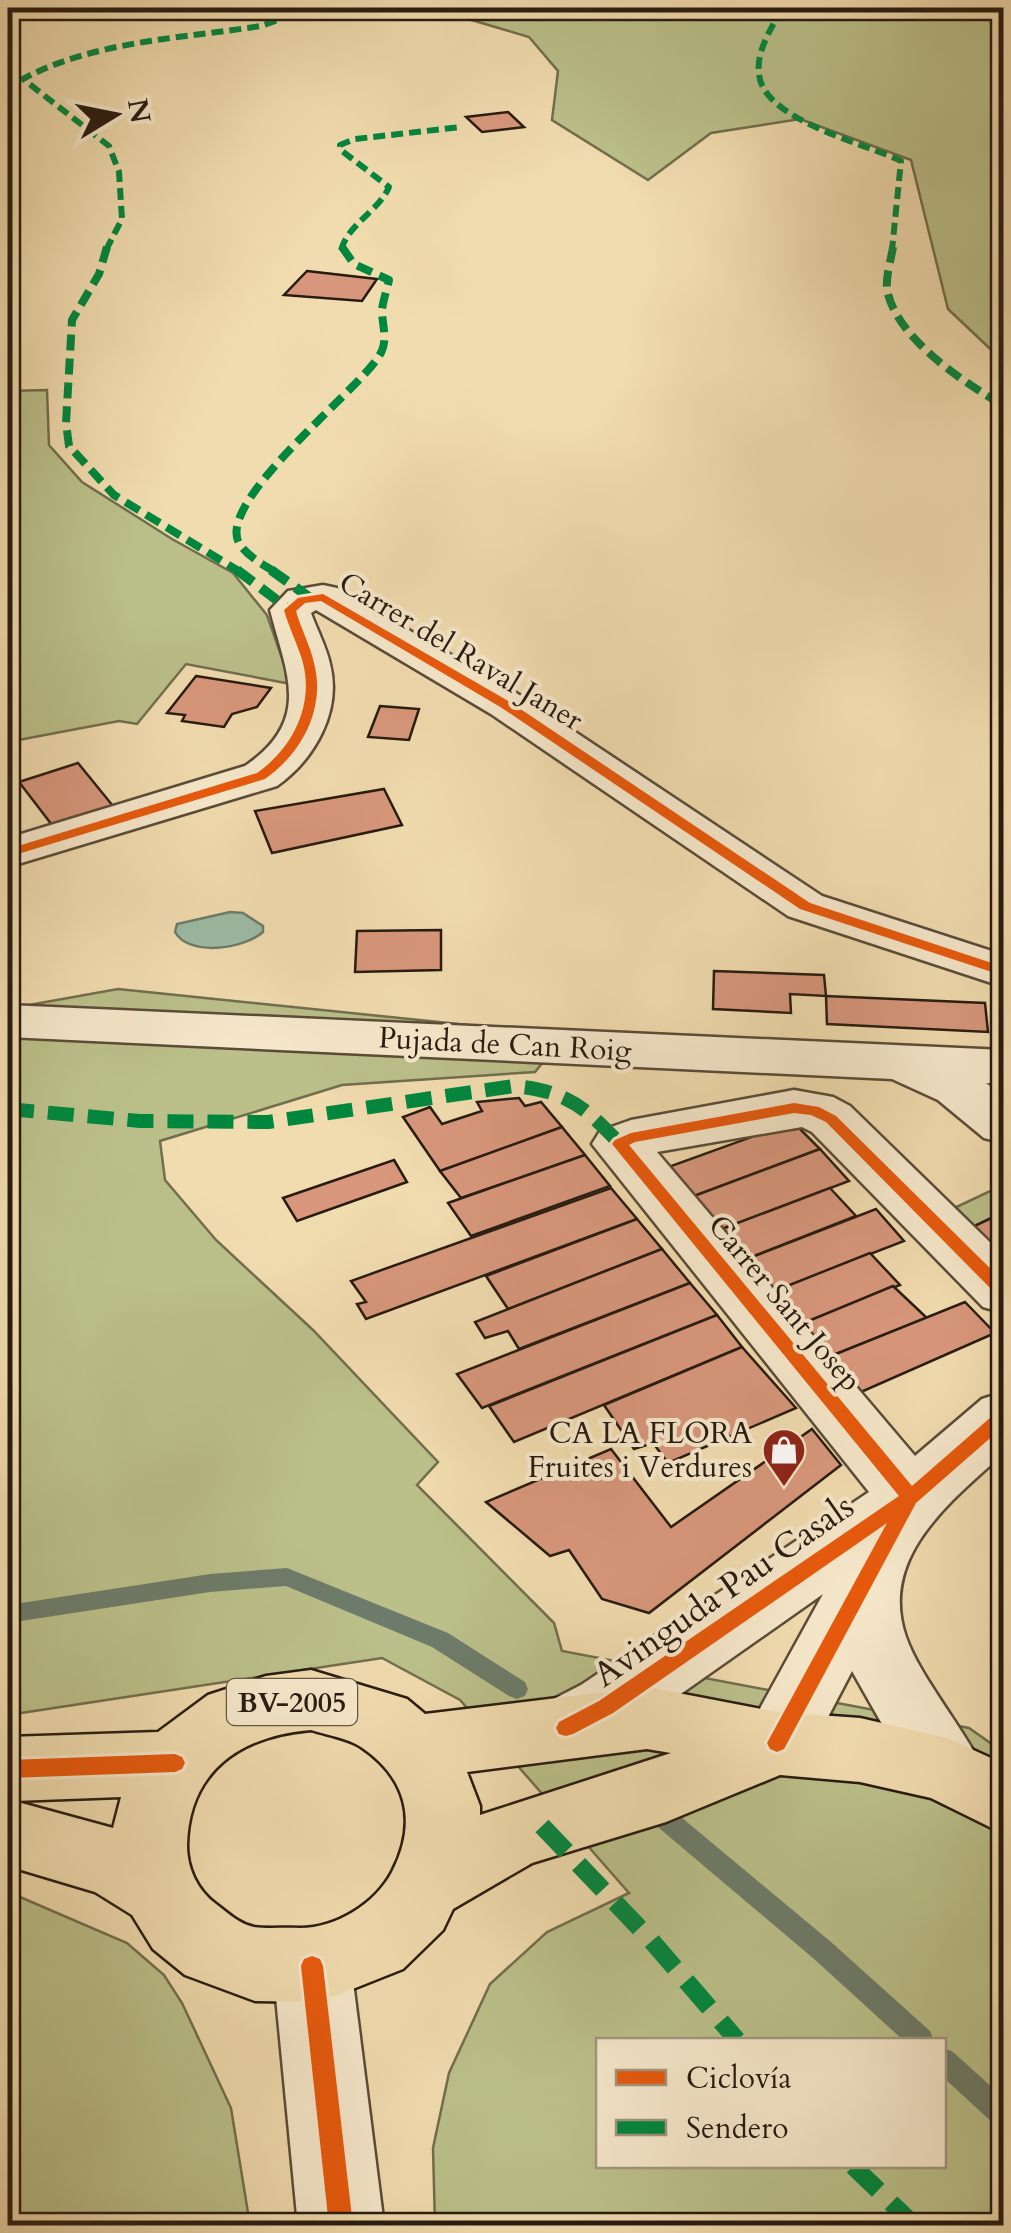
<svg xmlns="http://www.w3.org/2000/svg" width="1011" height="2233" viewBox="0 0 1011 2233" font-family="Cardo,serif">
<rect width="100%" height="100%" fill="#f1dcaf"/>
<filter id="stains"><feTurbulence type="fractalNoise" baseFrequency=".002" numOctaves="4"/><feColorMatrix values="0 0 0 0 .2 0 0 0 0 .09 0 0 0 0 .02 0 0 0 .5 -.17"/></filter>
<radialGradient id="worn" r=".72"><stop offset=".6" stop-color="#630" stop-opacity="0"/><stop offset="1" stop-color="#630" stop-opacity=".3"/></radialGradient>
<g fill="#bbc08a" stroke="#716e4e" stroke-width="2.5" fill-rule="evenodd">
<path d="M441,8H1003V361L948,309L911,160L800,119L711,133L648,180L552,120L558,71L529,37L448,13Z"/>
<path d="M47,390L49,445L82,482L172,539L233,573L267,615L291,684L186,664L137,724L119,721L8,742V391Z"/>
<path d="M118,989L565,1035L535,1072L342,1085L160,1141L165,1180L216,1240L313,1330L438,1462L417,1485L554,1623L562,1651L969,1728L1003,1752V2225H435L433,2148L449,2073L490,1984L547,1932L629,1893L460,1700L382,1658L8,1715V1005H29ZM598,2040H944V2166H598Z"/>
<path d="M1003,1185V1212L966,1230L948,1211Z"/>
<path d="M20,1897L127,1943L164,1975L182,2003L231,2108L250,2225H8V1917Z"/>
</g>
<path fill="#9cbca6" stroke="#6d7c6a" stroke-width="2.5" d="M230,912L243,913L263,926V932C244,949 189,957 175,932L177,924Z"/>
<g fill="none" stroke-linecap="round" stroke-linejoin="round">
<g fill="#6d7c6a" fill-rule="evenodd">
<path d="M287,1568L448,1633L525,1682L528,1689L525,1696L517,1699L509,1696L432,1647L286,1586L210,1592L8,1623V1605L210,1574Z"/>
<path d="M667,1809L675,1812L831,1942L930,2031L934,2040H903L813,1958L659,1828L655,1820L659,1812Z"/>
<path d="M944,2048L953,2052L1004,2098V2129L995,2125L944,2078Z"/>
</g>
</g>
<g fill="#d8977c" stroke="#271b11" stroke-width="2.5">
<path d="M508,112L524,127L482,132L466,117Z"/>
<path d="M307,271L377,279L362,301L284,295Z"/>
<path d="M196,676L271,688L257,707L232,714L224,727L182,721L185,715L167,713Z"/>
<path d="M380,706L419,709L409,740L368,737Z"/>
<path d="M78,763L113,806L52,825L19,782Z"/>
<path d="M384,789L402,825L272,853L255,811Z"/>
<path d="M441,930V970L355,972L357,931Z"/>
<path d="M714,971L824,975L826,996L790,994L791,1013L713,1009Z"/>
<path d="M826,996L985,1003L988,1032L827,1024Z"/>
<path d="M519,1098L525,1106L541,1102L562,1127L440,1171L403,1117L430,1107L442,1124L482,1111L477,1102Z"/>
<path d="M793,1122L820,1149L686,1199L660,1170Z"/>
<path d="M562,1127L585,1155L461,1198L440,1171Z"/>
<path d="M820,1149L849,1181L714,1232L686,1199Z"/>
<path d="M585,1155L610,1186L471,1236L448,1203Z"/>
<path d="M394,1160L407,1182L297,1221L283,1198Z"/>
<path d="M611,1188L637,1219L366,1319L357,1304L366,1302L351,1281Z"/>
<path d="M830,1188L856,1216L739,1262L714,1232Z"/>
<path d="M876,1209L904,1241L767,1294L739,1262Z"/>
<path d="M1004,1212V1260L966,1230Z"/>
<path d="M637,1219L662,1249L508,1309L486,1276Z"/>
<path d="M662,1249L690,1283L519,1349L508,1331L485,1338L475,1322Z"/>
<path d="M870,1253L900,1285L794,1327L767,1294Z"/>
<path d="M690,1283L717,1315L482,1408L457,1374Z"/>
<path d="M893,1286L927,1318L826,1358L794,1327Z"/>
<path d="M965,1302L995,1333L861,1392L826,1358Z"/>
<path d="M717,1315L742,1347L514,1442L489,1406Z"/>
<path d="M742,1347L796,1408L668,1463L653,1443L634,1449L604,1405Z"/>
<path d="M812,1429L841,1465L649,1613L602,1599L569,1550L550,1556L486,1502L611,1449L671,1527Z"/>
</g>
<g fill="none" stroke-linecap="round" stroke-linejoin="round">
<g stroke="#5a4b38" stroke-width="5">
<g id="minor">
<path d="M323,585L337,588L521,696L822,896L1004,955V987L788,916L491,714L316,610L311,613C317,630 326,646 330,664C342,711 315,759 277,786L8,867V838L245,766C313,720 286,673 270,610L288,591Z"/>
<path d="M8,1005L1004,1050V1084L986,1083L1004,1097V1143L984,1138L938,1100L892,1079L8,1037Z"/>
<path d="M794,1090L833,1097L850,1106L1004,1256V1313L983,1307L812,1132L802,1127L657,1152L915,1456L982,1399L1004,1392V1453C951,1501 878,1557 906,1637C920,1677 963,1727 984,1770L973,1793L947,1802L921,1793L852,1671L803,1765L777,1774L751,1765L741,1743L823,1594L631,1729L568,1758L542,1749L532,1727L542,1705L581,1685L869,1492L592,1144L600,1131L631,1120Z"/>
<path d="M312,1929L340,1940L351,1966L384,2226H298L273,1966L284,1940Z"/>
</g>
</g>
<g stroke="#271b11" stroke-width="5">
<path id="primary" d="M311,1670L407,1699L425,1714L647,1687L777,1712L860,1718L947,1738L1004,1764V1834L931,1798L860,1782L780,1775L666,1822L532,1863L453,1909L443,1930L403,1969L320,2002L255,2001L185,1975L153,1949L132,1915L95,1892L8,1866V1737L158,1732L208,1695L266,1676ZM311,1730C326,1735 348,1738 361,1747C407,1778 418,1822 392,1872C375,1904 336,1928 300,1928C285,1927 269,1929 254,1927C239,1924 228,1913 216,1904C197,1890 187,1868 187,1845C189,1770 241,1736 311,1730ZM647,1749L671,1753L480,1815V1806L467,1772ZM121,1797L113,1828L14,1801Z"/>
</g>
<use href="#minor" fill="#f6e8cb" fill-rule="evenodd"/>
<use href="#primary" fill="#f1dcaf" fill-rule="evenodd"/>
<g stroke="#00873e" stroke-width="6" stroke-dasharray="12 6" stroke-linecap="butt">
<path d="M782,8C772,28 756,50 759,74C763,120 864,143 901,161L892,250"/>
<path d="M106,250L122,219L119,172L109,146L23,79C93,41 184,38 261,26L278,20L288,8"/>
<path d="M341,250C349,223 378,212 389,187L342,151L340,145L355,139L461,127"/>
</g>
<g stroke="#00873e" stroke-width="8" stroke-dasharray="16 8" stroke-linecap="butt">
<path d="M107,247L99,274L72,320L66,423L69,446L114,495L240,572"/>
<path d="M893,247C891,260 884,282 888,294C900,341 965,383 1004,406"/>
<path d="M275,572C263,565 246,555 239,543C216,501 357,392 379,356C389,341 382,326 382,310C383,300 387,290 389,280L354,264L342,247"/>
</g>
<g stroke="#00873e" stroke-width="10" stroke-dasharray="20 10" stroke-linecap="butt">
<path d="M237,570L290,610"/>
<path d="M271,570L309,597"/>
</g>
<path stroke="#00873e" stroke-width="14" stroke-dasharray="26 14" stroke-linecap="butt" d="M8,1109L140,1121L268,1122L514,1086C567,1091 585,1107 620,1144"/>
<g stroke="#00873e" stroke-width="18" stroke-dasharray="35 18" stroke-linecap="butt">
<path d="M542,1826L650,1939L737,2040"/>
<path d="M853,2166L915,2226"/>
</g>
<g stroke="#f6e8cb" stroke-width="6">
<g id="cycleway">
<path d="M323,594L510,702L810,903L1004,967V976L800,909L502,708L321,601L305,603L296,611C301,629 310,645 314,663C326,708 302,753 265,779L8,857V849L257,773C292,749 314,706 303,663C298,645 289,628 284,610L298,598Z"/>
<path d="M794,1103L819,1107L836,1116L1004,1282V1298L998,1296L826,1122L811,1115L794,1113L635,1142L629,1145L912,1486L998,1411L1004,1410V1426L916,1503L784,1749L777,1752L770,1749L767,1743L887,1523L613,1713L573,1734L566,1736L559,1734L556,1728L559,1722L599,1701L899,1496L612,1144L615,1140L631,1133Z"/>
<path d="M175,1754L182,1757L185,1763L182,1769L175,1772L8,1778V1760Z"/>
<path d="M312,1956L320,1959L323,1966L353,2226H329L301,1966L304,1959Z"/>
</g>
</g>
<use href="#cycleway" fill="#e8590c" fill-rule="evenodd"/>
</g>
<defs>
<g id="shop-pin" transform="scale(2.25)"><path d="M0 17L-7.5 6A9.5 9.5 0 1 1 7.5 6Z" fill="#8f2418" stroke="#f6e8cb"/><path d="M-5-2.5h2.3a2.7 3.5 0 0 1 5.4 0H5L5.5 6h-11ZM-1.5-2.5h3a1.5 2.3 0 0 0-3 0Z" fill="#fff"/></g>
</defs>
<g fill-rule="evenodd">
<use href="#shop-pin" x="784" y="1450"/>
</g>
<g text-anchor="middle" stroke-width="8" stroke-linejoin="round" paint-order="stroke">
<rect fill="#f6e8cb" stroke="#655849" stroke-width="2.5" x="227" y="1679" width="130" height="46" rx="8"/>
<g font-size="28" font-weight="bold" fill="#271b11">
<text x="292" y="1712">BV-2005</text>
</g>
<g font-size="30" fill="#271b11" stroke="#f6e8cb">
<text transform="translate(461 651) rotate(31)" y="10">Carrer del Raval Janer</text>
<text transform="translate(505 1044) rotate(3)" y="10">Pujada de Can Roig</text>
<text transform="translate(785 1303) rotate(50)" y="10">Carrer Sant Josep</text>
</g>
<g font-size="30" fill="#271b11" stroke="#f6e8cb" text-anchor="end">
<text x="752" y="1443">CA LA FLORA<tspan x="752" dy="34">Fruites i Verdures</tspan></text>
</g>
<g font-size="35" fill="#271b11" stroke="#f6e8cb">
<text transform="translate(723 1590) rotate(-35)" y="12">Avinguda Pau Casals</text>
</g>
</g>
<rect width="1011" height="2233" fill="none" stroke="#f1dcaf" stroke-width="40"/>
<rect x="10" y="10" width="991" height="2213" fill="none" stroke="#271b11" stroke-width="5"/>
<rect x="20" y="20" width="971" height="2193" fill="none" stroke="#271b11" stroke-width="2.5"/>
<rect x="596" y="2038" width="350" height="130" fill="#f6e8cb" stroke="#a39681" stroke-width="2.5"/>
<rect x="616" y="2070" width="50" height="15" fill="#e8590c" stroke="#a39681" stroke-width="2.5"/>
<text x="686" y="2088" font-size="30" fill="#271b11">Ciclovía</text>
<rect x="616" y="2120" width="50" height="15" fill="#00873e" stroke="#a39681" stroke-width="2.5"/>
<text x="686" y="2138" font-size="30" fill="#271b11">Sendero</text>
<g transform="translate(115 115) rotate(80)" stroke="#f6e8cb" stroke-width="8" paint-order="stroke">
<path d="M0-8L18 38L0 25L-18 38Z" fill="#271b11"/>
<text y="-15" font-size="28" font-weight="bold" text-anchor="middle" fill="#271b11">N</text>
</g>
<rect width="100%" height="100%" filter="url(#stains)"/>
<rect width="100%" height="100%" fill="url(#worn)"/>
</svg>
